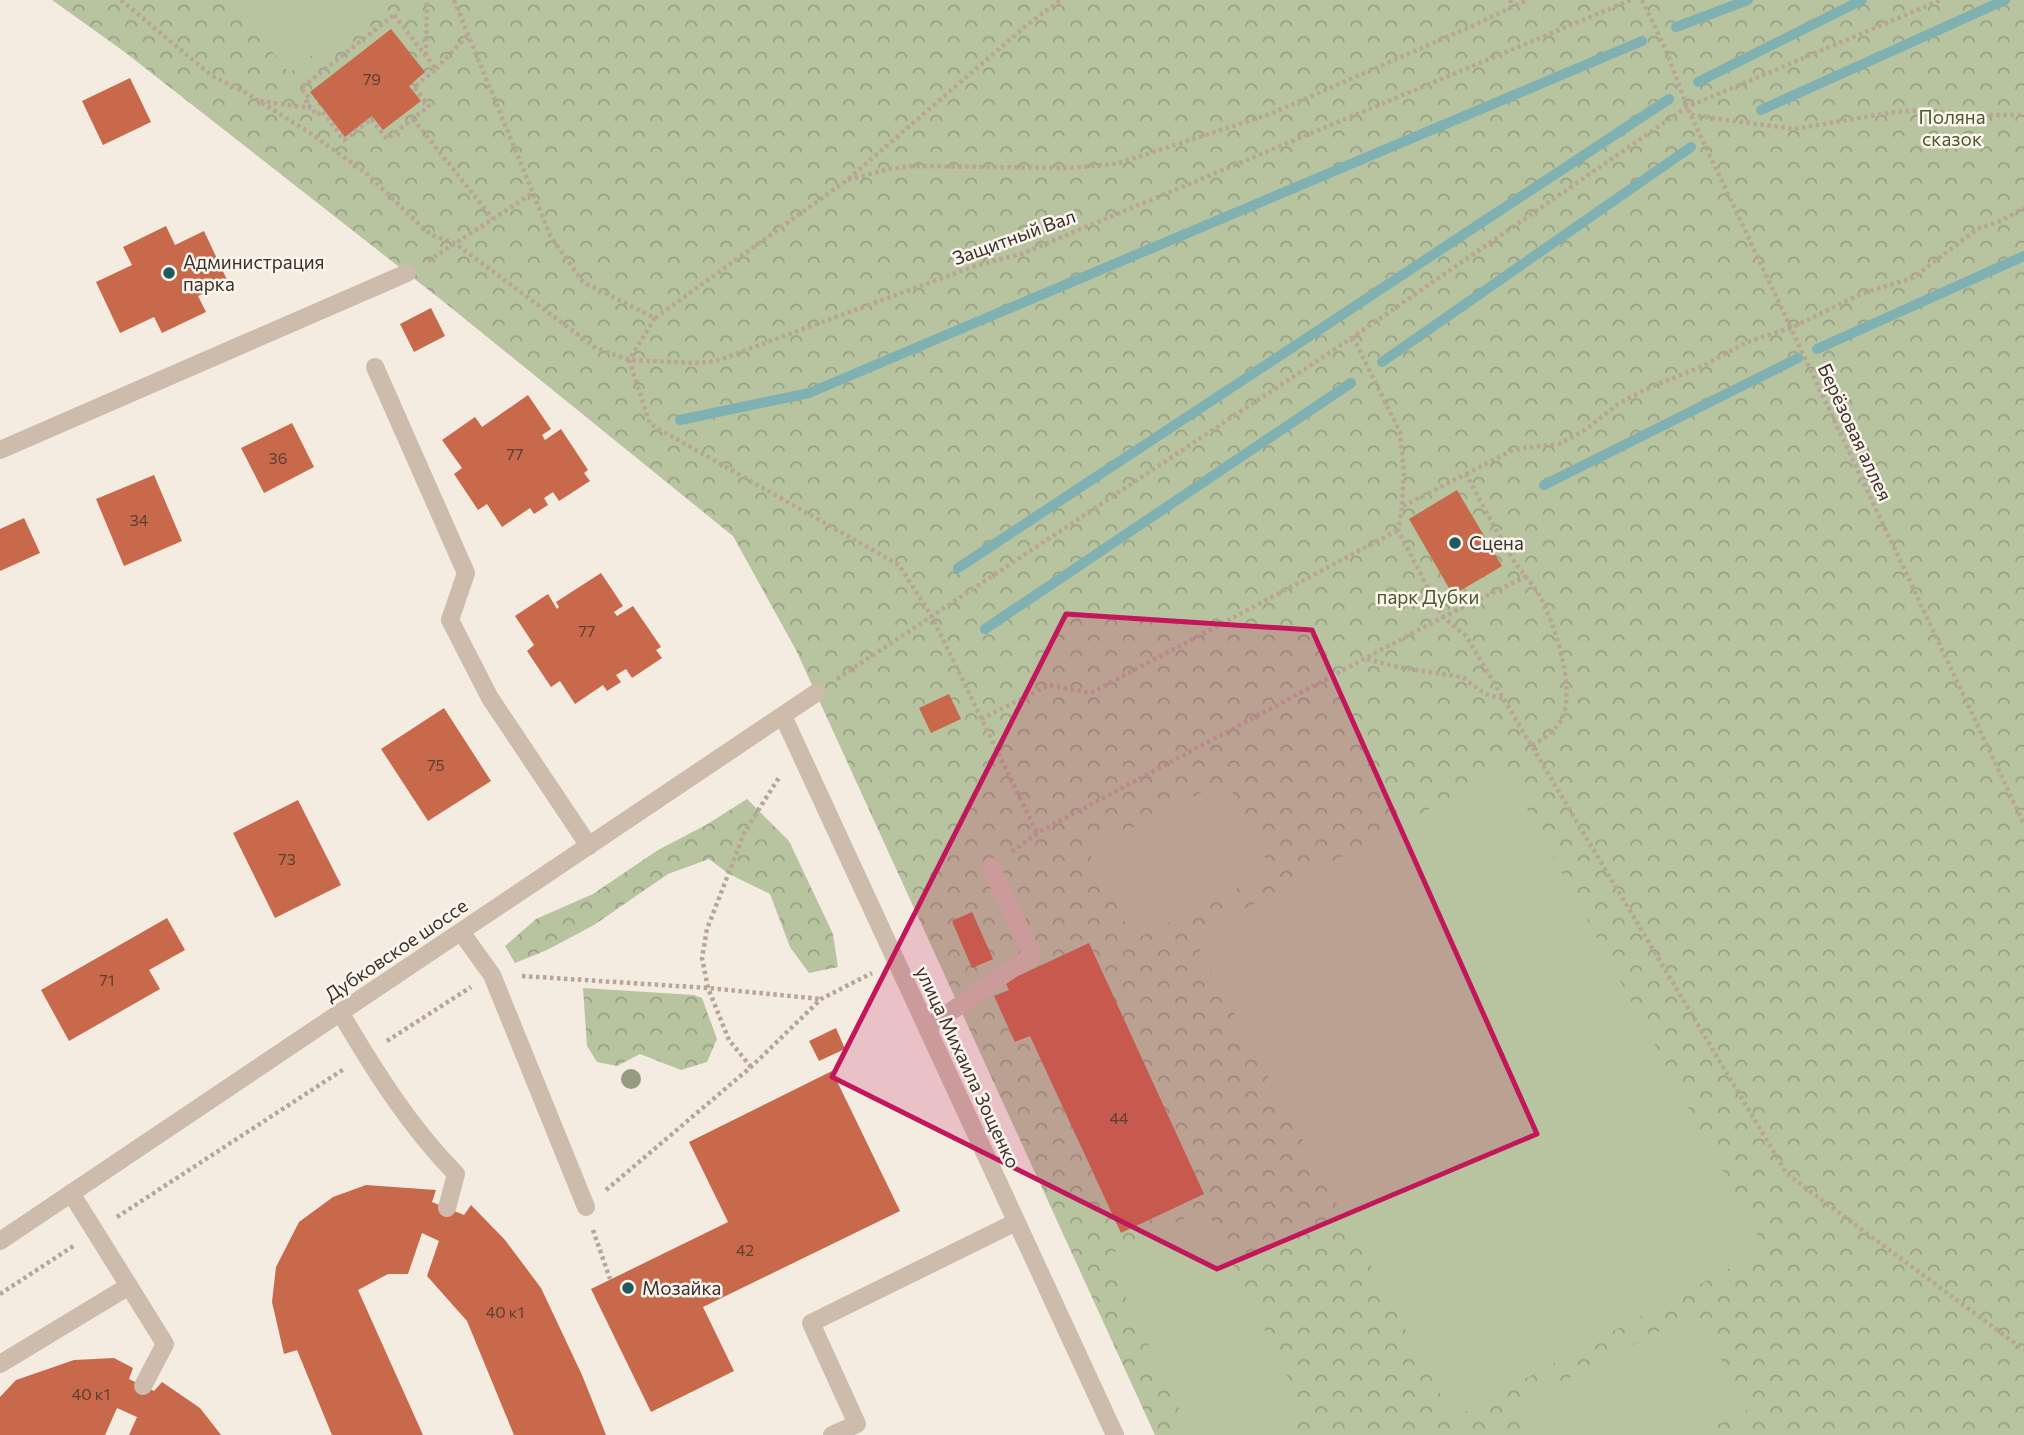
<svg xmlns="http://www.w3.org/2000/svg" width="2024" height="1435" viewBox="0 0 2024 1435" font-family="Commissioner,sans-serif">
<defs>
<pattern id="forest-crowns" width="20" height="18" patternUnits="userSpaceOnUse" patternTransform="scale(1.75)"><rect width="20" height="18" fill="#b8c4a0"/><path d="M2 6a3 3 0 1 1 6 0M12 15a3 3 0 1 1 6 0" fill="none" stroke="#97a083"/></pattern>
</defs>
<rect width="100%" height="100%" fill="#f4ebe1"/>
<g fill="url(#forest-crowns)">
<path d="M52,0H2024V1435H1155L796,650L733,536L444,302L122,50Z"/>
<path d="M747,799L789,841L833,934L838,967L809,973L790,947L770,894L729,874L709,859L668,874L594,925L547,950L515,963L505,946L536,919L593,894L658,850L706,825Z"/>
<path d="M583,988L694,995L702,998L717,1039L707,1062L681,1070L640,1054L617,1066L597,1062L587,1046Z"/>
</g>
<g fill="#b8c4a0">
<path d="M231,0H383L289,73Z"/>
<path d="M1505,768L1765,1249L1453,1418L1193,937Z"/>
<path d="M1226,780L1272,871L1134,940L1088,850Z"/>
<path d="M1206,1208L1307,1418L1273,1435H1192L1106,1256Z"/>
<path d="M1697,1312L1747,1410L1698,1435H1524L1510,1408Z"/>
</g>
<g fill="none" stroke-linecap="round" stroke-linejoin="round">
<g stroke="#7fb0b2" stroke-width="10">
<path d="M1676,27L1748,0"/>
<path d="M1698,82L1862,0"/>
<path d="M1761,110L2005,0"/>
<path d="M1817,349L2024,256"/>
<path d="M1382,362L1691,147"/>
<path d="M680,420L809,393L1642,41"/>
<path d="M1544,485L1798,358"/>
<path d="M958,568L1669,99"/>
<path d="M985,629L1351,383"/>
</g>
</g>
<g fill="#c8694b">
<path d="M391,29L425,72L409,86L421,101L383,130L372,116L345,137L310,92Z"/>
<path d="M130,78L151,122L103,145L82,101Z"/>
<path d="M166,226L175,245L204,231L228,282L198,296L206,312L162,333L154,317L120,333L96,282L132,265L123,247Z"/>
<path d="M431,308L445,336L414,352L400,324Z"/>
<path d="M528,395L551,429L542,435L545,440L561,429L588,470L584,473L590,481L559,501L553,492L544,498L548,505L534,514L530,508L502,527L487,504L478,510L454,474L462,468L442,440L475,417L482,427Z"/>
<path d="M292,423L314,467L264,493L241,448Z"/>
<path d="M154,475L182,541L124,566L96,499Z"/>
<path d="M1457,490L1502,566L1453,595L1409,519Z"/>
<path d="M24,518L40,553L0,571V529Z"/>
<path d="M601,573L623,606L614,612L617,616L633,606L661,647L656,650L662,658L632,678L626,669L616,675L621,682L607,691L603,685L575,704L560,681L551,687L527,651L534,645L515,616L548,594L557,609L559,607L556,602Z"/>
<path d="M949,694L961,719L931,733L919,708Z"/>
<path d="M444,708L491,781L428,821L381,749Z"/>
<path d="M298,800L341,885L275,918L233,833Z"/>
<path d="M972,912L993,959L972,968L952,921Z"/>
<path d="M167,918L185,950L149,970L160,989L69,1041L41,990Z"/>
<path d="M1089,943L1204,1194L1121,1233L1030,1036L1015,1042L994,996L1009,990L1005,982Z"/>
<path d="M836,1028L845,1049L819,1061L809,1041Z"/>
<path d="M832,1071L900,1211L703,1307L734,1371L651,1412L591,1289L728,1222L689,1142Z"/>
<path d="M366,1185L436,1190L432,1202L464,1215L471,1205L505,1240L541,1288L582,1375L606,1435H514L467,1321L427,1276L439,1241L422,1233L408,1274H388L358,1290L423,1435H332L297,1350L284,1354L272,1302L276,1267L299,1222L333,1197Z"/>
<path d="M114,1358L133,1368L129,1379L154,1391L162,1382L200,1408L221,1435H129L137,1417L117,1408L105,1435H0V1397L16,1380L74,1360Z"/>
</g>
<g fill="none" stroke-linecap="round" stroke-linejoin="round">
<g stroke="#b9a596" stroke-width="4.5" stroke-dasharray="3.5 3.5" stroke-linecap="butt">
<path d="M121,0L212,76L243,91L310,133L366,173L423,228L432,235L456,244L596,348L629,360L696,363L716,361L975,266L1021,254L1631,0"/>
<path d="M454,0L551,237L583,282L655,318L847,180L1028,24L1061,0"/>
<path d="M1510,0L1513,7"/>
<path d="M1642,0L1666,50L1687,107L2024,824"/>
<path d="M394,15L436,69L414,87L429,106L387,139L371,119L344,140L322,111L317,115L306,102L310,99L301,88Z"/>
<path d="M426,55L427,0"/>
<path d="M436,69L468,35"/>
<path d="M260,101L311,108"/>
<path d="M1691,115L1794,129L1895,112L1925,110L1972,115H2024"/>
<path d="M413,119L493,219"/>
<path d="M848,180L888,169L914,166L1069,168L1116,164L1270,114L1470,27L1527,0"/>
<path d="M428,261L533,193"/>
<path d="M655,318L629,360L650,424L899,565L932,617L1037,833"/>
<path d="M1353,337L1400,432L1404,473L1402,507L1398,530L1443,617L1466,636L1787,1174L2024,1350"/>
<path d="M1466,474L1515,449L1559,444L1585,430L1618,404L1646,389L1703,366L1747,342L1791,328L1863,293L1913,278L1977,229L2001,221L2024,208"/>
<path d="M1403,506L1466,474C1481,502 1496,531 1512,558C1520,571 1530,580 1538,593C1554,620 1575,685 1563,716C1558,729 1543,739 1533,745"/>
<path d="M1367,659L1398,667L1462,677L1485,694L1504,699"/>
<path d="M837,679L1353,337L1687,107L1941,0"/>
<path d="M981,719L1049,685L1091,693L1398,530"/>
<path d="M1012,852L1037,833L1443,617L1527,576"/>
<path d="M522,976L708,988L821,999"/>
<path d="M387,1041L471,987"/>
<path d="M751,1067L729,1040L708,988L702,958L707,929L745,831L780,776"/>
<path d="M606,1190L751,1067L821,999L872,973"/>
<path d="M117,1217L344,1069"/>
<path d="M593,1230L610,1279"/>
<path d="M0,1294L75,1245"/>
</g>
<g stroke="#cdbbac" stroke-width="18">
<path d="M375,367L466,573L450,620L490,698L589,846"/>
<path d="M461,932L492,975L586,1207"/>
<path d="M340,1012C374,1070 409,1126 456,1174L447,1208"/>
<path d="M927,1028L1032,955L991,867"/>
<path d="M129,1286L165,1344L143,1386"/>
<path d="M0,1364L129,1286L71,1193"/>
<path d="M832,1435L857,1424L811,1323L1016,1222"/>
</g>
<g stroke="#cdbbac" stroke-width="18">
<path d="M0,450L407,273"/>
<path d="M783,716L1115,1435"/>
<path d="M0,1241L816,693"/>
</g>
</g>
<circle fill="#969b7f" cx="631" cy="1079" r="10"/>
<path fill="#c2185b" fill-opacity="0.2" stroke="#c2185b" stroke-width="5" stroke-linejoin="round" d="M1066,614L1312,630L1537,1134L1217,1269L832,1077Z"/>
<g fill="#1f5a5e" stroke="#fbf5ee" stroke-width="2.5">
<circle cx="169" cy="273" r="7"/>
<circle cx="1455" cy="543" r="7"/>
<circle cx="628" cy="1288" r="7"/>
</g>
<g text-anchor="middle" stroke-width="5" stroke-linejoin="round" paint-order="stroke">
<g font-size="16" fill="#5e3e33">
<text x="372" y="85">79</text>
<text x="515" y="460">77</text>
<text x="278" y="464">36</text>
<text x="139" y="526">34</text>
<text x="587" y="637">77</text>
<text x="436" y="771">75</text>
<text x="287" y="865">73</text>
<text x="107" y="986">71</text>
<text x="1119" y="1124">44</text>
<text x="745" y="1256">42</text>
<text x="505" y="1318">40 к1</text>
<text x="91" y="1400">40 к1</text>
</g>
<g font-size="19" fill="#4a5a2e" stroke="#fbf5ee">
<text x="1952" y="124">Поляна<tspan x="1952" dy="22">сказок</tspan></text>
<text x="1428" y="604">парк Дубки</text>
</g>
<g font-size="19" fill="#3b302b" stroke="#fbf5ee">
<text transform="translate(1014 237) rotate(-20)" y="7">Защитный Вал</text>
<text transform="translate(1855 432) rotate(65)" y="7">Берёзовая аллея</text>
<text transform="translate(396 950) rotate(-34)" y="7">Дубковское шоссе</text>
<text transform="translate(968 1067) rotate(65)" y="7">улица Михаила Зощенко</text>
</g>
<g font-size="19" fill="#3b302b" stroke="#fbf5ee" text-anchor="start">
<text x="183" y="269">Администрация<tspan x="183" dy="22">парка</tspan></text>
<text x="1469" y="550">Сцена</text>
<text x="642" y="1295">Мозайка</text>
</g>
</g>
</svg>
